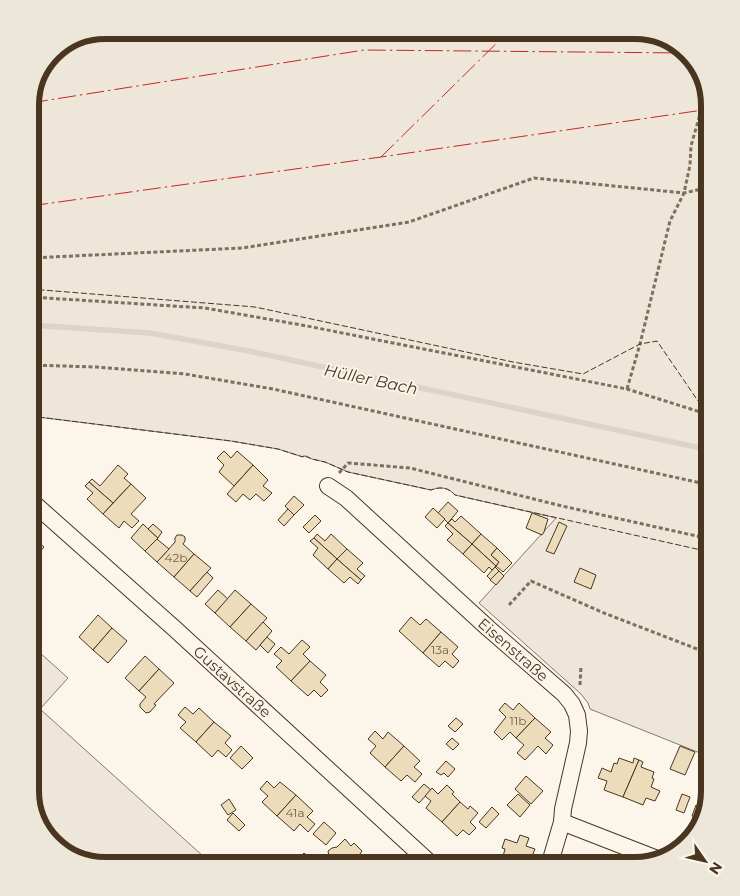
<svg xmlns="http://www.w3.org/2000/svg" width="740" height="896" viewBox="0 0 740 896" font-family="Montserrat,sans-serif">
<rect width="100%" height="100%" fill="#fbf6e9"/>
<g fill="#ede6d9" stroke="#887966">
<path d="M105,30H640L672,40L697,63L710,105V757L590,709L588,703L581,694L479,603L556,518L455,495C449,488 441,486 431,490L348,472L325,462L312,459L304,456L303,457L278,449L231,441L30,416V100L55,49Z"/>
<path d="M30,644L68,678L40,709L214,866H105L72,858L43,833L30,791Z"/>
</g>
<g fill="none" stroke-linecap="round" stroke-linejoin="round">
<path stroke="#dcd4c6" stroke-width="5.5" d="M30,325L150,333L249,351L710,450"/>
</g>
<g fill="#ecdcbc" stroke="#4a3520">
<path d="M33,449L39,454L30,466V453Z"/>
<path d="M224,451L231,458L237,451L253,465L234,486L219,472L224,465L217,458Z"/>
<path d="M118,465L128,474L124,478L131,484L113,503L89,482L92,479L100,486Z"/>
<path d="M253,465L268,480L263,486L272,493L264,501L256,494L250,500L243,494L236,502L227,494Z"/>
<path d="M89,482L113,503L103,514L87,499L93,493L85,486Z"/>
<path d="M131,484L146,498L131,514L139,521L132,528L124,521L119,528L103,514Z"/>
<path d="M294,496L304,505L294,515L285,506Z"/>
<path d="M448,502L458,511L448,523L438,513Z"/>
<path d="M433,508L445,519L437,528L425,517Z"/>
<path d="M288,509L294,515L284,526L278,520Z"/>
<path d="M532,513L548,519L544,532L542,535L526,528Z"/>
<path d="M315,515L321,521L309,533L303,527Z"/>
<path d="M461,516L481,534L472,544L448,523L452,519L455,522Z"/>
<path d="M559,522L567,526L554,554L546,551Z"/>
<path d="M448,523L472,544L463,554L447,540L453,534L445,526Z"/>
<path d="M143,524L158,538L145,551L131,538Z"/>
<path d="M153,524L162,532L158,538L148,529Z"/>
<path d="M317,534L325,541L331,534L347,549L337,559L314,538Z"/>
<path d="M481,534L497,548L491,555L499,562L496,566L472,544Z"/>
<path d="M30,535L44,547L30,563Z"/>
<path d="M177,535H182L185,537V541L183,544L194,554L174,577L157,562L175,542V538Z"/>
<path d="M314,538L337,559L328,569L313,555L318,548L310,541Z"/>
<path d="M157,539L169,549L157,562L145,551Z"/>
<path d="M472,544L496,566L492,570L489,567L484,573L463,554Z"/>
<path d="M497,548L512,563L503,572L496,566L499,562L491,555Z"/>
<path d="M347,549L363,563L357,569L365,576L361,580L337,559Z"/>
<path d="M194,554L211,568L190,591L174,577Z"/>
<path d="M337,559L361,580L358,584L350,577L344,583L328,569Z"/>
<path d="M495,567L499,571L491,580L487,576Z"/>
<path d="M580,568L596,575L591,589L574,582Z"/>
<path d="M499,571L504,576L496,585L490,580Z"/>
<path d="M207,572L213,578L197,597L190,591Z"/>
<path d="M218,590L228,599L215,613L205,604Z"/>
<path d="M235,590L251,604L230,627L215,613Z"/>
<path d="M251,604L267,618L246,641L230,627Z"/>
<path d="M98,615L112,628L93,650L79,637Z"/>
<path d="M411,617L420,625L426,619L441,632L423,653L399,631Z"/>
<path d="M263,622L272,631L256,650L246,641Z"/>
<path d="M112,628L127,641L108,663L93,650Z"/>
<path d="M441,632L458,647L452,654L459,661L453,668L445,661L439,667L423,653Z"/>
<path d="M267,637L275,644L268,653L260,645Z"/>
<path d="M302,640L310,647L303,654L310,661L291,681L276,667L282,661L274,654L281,647L289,654Z"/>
<path d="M145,656L159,669L139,691L125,678Z"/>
<path d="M310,661L326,675L320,682L328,690L321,697L314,690L308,696L291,681Z"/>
<path d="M159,669L174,683L154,704L156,705L150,712L146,713L140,707V704L146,697L139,691Z"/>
<path d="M505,703L513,710L519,703L535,718L516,738L510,732L502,740L494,732L506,717L499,710Z"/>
<path d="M185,707L193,714L199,708L214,722L196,742L180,728L186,722L178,715Z"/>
<path d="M456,718L463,724L455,732L448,726Z"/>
<path d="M535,718L551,732L545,738L553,745L546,754L538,746L525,760L517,753L524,745L516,738Z"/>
<path d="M214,722L231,736L225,743L232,750L226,757L218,750L212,757L196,742Z"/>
<path d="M375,731L383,739L388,732L404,746L385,767L370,753L376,746L368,739Z"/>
<path d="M452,738L459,744L453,750L446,744Z"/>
<path d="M241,746L253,758L242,769L230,758Z"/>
<path d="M404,746L420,761L414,767L422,774L415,782L407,775L401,781L385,767Z"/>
<path d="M680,746L695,752L685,775L670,769Z"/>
<path d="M619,758L633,763L634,758L639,760L623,797L604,790L607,781L598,778L602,768L611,772L614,763L617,764Z"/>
<path d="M639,760L643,762L641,767L654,772L652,778L654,779L651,787L660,791L655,801L646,798L643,805L623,797Z"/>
<path d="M446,761L455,769L448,777L444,773L441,775L436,772Z"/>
<path d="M526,776L543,791L531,804L515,789Z"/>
<path d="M267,781L274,788L280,782L296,795L277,816L262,802L268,796L260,789Z"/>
<path d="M424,784L431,790L419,803L412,797Z"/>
<path d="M447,785L454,792L452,794L460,802L442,822L426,808L431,801L425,796L432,788L438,794Z"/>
<path d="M518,794L530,805L520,817L507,805Z"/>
<path d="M682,794L690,797L684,813L676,810Z"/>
<path d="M296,795L313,811L307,817L315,824L308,832L300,824L294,831L277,816Z"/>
<path d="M229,799L236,810L228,815L221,805Z"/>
<path d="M708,801L702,824L699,828L698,827L700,820L692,816L696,805L705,809Z"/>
<path d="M460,802L468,809L470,806L478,813L470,822L476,828L469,835L463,830L457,836L442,822Z"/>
<path d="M492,807L499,814L486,828L479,822Z"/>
<path d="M233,813L245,825L239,831L227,820Z"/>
<path d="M324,822L336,833L326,845L313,834Z"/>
<path d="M520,835L529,838L526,846L535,849L528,866H520L502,860L505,849L502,848L505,839L517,843Z"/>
<path d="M345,839L351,846L354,843L362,851L360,854L371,864L369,866H330L334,861L329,856L328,851L332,848L337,847Z"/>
<path d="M304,853L311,859L305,866H297L294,863Z"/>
<path d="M502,860L520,866H499Z"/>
</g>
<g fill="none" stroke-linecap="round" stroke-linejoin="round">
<g stroke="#4a3520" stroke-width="18">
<g id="minor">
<path d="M328,486L346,498L488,628L564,694L572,704L577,715L579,731L578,743L563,809L562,822L549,866"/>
<path d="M30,500L175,629L433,866"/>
<path d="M562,822L657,859"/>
</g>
</g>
<g stroke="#7f6f5c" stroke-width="3" stroke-dasharray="4 2.5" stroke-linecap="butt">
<path d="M85,38L119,30"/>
<path d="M30,258L242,248L409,222L534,178L684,193L710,187"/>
<path d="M30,297L205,308L307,326L627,389L710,415"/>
<path d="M30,365L96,367L185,374L273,389L710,485"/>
<path d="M627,389L640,344L670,221L684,193L690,165L691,146L706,93"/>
<path d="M339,473L348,463L410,468L562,506L710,539"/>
<path d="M509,605L531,581L604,613L710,654"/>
<path d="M580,685L581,666"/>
</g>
<use href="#minor" stroke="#fbf6e9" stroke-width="16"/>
<g stroke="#4a3520" stroke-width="1" stroke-dasharray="6 2.5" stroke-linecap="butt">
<path d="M30,289L255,307L513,362L583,374L640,344L657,341L698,401L710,405"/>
<path d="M30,416L231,441L278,449L303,457L304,455L312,459L325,462L348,472L431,490C441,486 449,488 455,495L710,552"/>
</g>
<g stroke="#c62828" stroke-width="1" stroke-dasharray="18 4 2.5 4" stroke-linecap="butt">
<path d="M30,103L364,50L686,53"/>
<path d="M381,157L510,30"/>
<path d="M30,206L381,157L710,109"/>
</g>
</g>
<g text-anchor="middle" stroke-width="4" stroke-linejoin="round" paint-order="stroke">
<g font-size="12" fill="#725f47">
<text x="176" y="562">42b</text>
<text x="440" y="654">13a</text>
<text x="518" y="725">11b</text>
<text x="295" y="817">41a</text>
</g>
<g font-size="15" fill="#4a3520" stroke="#fbf6e9">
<text transform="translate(513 650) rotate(41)" y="5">Eisenstraße</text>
<text transform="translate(232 682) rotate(42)" y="5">Gustavstraße</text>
</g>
<g font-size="16" font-style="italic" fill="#4a3520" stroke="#fbf6e9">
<text transform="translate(371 379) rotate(12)" y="6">Hüller Bach</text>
</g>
</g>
<path d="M0 0H740V896H0ZM105 39H635A66 66 0 0 1 701 105V791A66 66 0 0 1 635 857H105A66 66 0 0 1 39 791V105A66 66 0 0 1 105 39Z" fill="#ede7d9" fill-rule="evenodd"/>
<path fill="none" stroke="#4a3520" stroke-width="6" d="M105 39H635A66 66 0 0 1 701 105V791A66 66 0 0 1 635 857H105A66 66 0 0 1 39 791V105A66 66 0 0 1 105 39Z"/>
<g transform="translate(705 861) rotate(124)" stroke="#fbf6e9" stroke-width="4" paint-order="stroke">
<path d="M0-4L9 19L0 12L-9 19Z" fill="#4a3520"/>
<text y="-8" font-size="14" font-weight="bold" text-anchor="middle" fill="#4a3520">N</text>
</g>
</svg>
